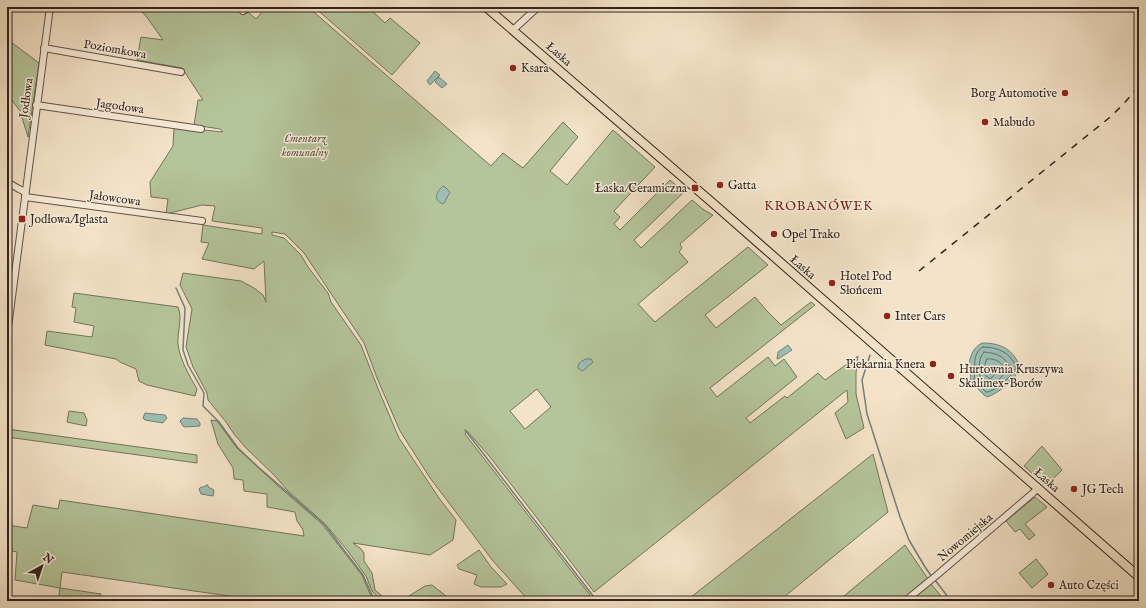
<svg xmlns="http://www.w3.org/2000/svg" width="1146" height="608" viewBox="0 0 1146 608" font-family="'IM FELL English',serif">
<rect width="100%" height="100%" fill="#f4e3c8"/>
<filter id="stains"><feTurbulence type="fractalNoise" baseFrequency=".005" numOctaves="4"/><feColorMatrix values="0 0 0 0 .2 0 0 0 0 .09 0 0 0 0 .02 0 0 0 .5 -.17"/></filter>
<radialGradient id="worn" r=".72"><stop offset=".6" stop-color="#630" stop-opacity="0"/><stop offset="1" stop-color="#630" stop-opacity=".3"/></radialGradient>
<g fill="#b5c59b" stroke="#72745c" fill-rule="evenodd">
<path d="M137,7H238L246,14L248,12L256,19L266,7H308L491,166L503,153L523,168L563,122L578,137L550,171L567,185L613,130L655,167L614,211L620,217L614,224L620,230L670,180L684,192L634,240L641,248L692,200L704,210L713,215L680,244L682,248L679,252L688,262L638,304L655,322L748,247L768,265L705,315L716,328L755,297L766,310L781,325L811,302L815,305L710,388L717,397L768,357L775,366L784,359L797,377L746,418L750,423L785,396L787,398L818,373L825,380L858,356L856,373V394L864,428L846,439L835,413L848,402L847,390L594,592L490,457L467,431L465,434L590,595L583,601H529L493,561L430,478L400,431L377,378L364,343L304,253L285,234L272,232V235L284,238L301,255L308,267L328,293L331,302L361,345L379,391L399,438L439,498L456,520L453,540L430,555L353,543L360,548L364,553V561L372,573L375,590L382,596L384,601H381L372,591L366,576L347,550L325,524L287,490L275,476L246,448L234,434L226,422L208,400L207,393L193,367L186,347L192,309L180,285L183,273L241,281L254,288L263,295L266,302L264,261L254,269L202,259L209,243L201,242L203,225L262,234V228L212,221L215,206L202,205L166,214L168,199L151,197L150,182L173,146L174,127L223,132L220,129L194,125L198,100H203L182,68L137,60L141,37L163,40L146,16ZM537,389L551,407L525,429L510,411Z"/>
<path d="M314,7H368L385,23L390,18L420,43L392,75Z"/>
<path d="M7,39L39,63L28,137L20,111L7,94Z"/>
<path d="M74,293L178,307C183,318 177,332 178,344C180,360 189,375 197,389L195,396L147,385L139,381L136,369L120,362L116,359L45,345L47,331L92,337L94,326L74,322L76,308L72,307Z"/>
<path d="M69,411L84,413L87,420L86,426L67,422Z"/>
<path d="M211,420L217,421L237,448L276,484L322,524L362,575L370,594L376,601H363L361,599L358,601H264L62,572L60,588L101,594L100,600L104,601H58L60,588L15,580L17,552L7,550V525L27,528L33,505L58,509L60,500L304,536L303,530L297,521L295,512L267,507V494L244,491L243,480L234,479L233,468L218,444Z"/>
<path d="M7,429L197,455V463L7,437Z"/>
<path d="M1042,446L1062,470L1046,486L1024,466Z"/>
<path d="M873,454L888,512L779,601H686Z"/>
<path d="M1035,497L1047,507L1025,524L1035,535L1029,540L1020,529L1015,532L1006,521Z"/>
<path d="M905,545L928,579L901,601H838Z"/>
<path d="M479,550L491,567L507,584L501,587H481L474,584L477,575L459,569L457,565Z"/>
<path d="M1036,559L1048,574L1032,588L1019,573Z"/>
<path d="M931,584L945,601H910Z"/>
<path d="M432,585L446,596L454,601H401L425,586Z"/>
</g>
<g fill="#9cbeb4" stroke="#718078">
<path d="M435,71L440,75L430,85L427,81Z"/>
<path d="M439,77L447,84L442,88L435,82Z"/>
<path d="M443,186L445,187L450,192L444,203L443,204C433,200 436,192 443,186Z"/>
<path d="M982,343C1001,343 1013,349 1020,367C1017,378 998,394 987,397L984,395L970,381C972,374 969,371 969,365C970,355 974,347 982,343Z"/>
<path d="M788,345L792,350L778,359H777L778,352Z"/>
<path d="M586,359H591L593,362L584,370L582,371L578,368C578,362 582,361 586,359Z"/>
<path d="M145,413L165,415L167,418L163,423L145,420L143,418Z"/>
<path d="M183,418L197,419L200,423V426L185,427L183,426L180,421Z"/>
<path d="M206,485H208V487L214,490L213,496L201,494L199,489L201,487H204Z"/>
</g>
<g fill="none" stroke-linecap="round" stroke-linejoin="round">
<g stroke="#667068" stroke-width="1">
<path d="M983,347C998,347 1011,353 1016,367L1015,371L999,387L988,392H986L974,380C976,369 971,353 983,347Z"/>
<path d="M984,352C997,353 1004,356 1010,367L996,383L989,386L980,378C980,369 977,360 984,352Z"/>
<path d="M987,359C993,358 1000,361 1003,366L1002,368L990,379L986,376L985,365Z"/>
</g>
<g stroke="#718078" stroke-width="1.5">
<path d="M176,288L185,308L183,350L188,365L204,393L203,406L219,422L238,448L257,466L324,524L363,575L372,595L377,601"/>
<path d="M870,355L862,380L867,414L900,517L909,540L925,567L932,577"/>
<path d="M465,430L597,601"/>
<path d="M935,580L951,601"/>
</g>
<g stroke="#615348" stroke-width="8">
<g id="minor">
<path d="M243,11L246,7"/>
<path d="M513,30L538,7"/>
<path d="M44,48L181,72"/>
<path d="M36,105L201,129"/>
<path d="M7,182L19,189L25,192"/>
<path d="M25,197L202,221"/>
<path d="M7,335L50,7"/>
<path d="M905,601L937,575L1033,493L1038,488"/>
</g>
</g>
<g stroke="#30231d" stroke-width="10">
<path id="major" d="M486,7L715,205L1139,577"/>
</g>
<use href="#minor" stroke="#f8eddb" stroke-width="6"/>
<use href="#major" stroke="#f4e3c8" stroke-width="8"/>
<path stroke="#30231d" stroke-width="1.5" stroke-dasharray="7 7" stroke-linecap="butt" d="M919,271L1109,118C1120,108 1131,97 1139,84"/>
</g>
<g fill="#8f2418" stroke="#f8eddb" stroke-width="1.5">
<circle cx="513" cy="68" r="4"/>
<circle cx="1065" cy="93" r="4"/>
<circle cx="985" cy="122" r="4"/>
<circle cx="720" cy="185" r="4"/>
<rect x="691" y="184" width="8" height="8" rx="2"/>
<rect x="18" y="215" width="8" height="8" rx="2"/>
<circle cx="774" cy="234" r="4"/>
<circle cx="832" cy="283" r="4"/>
<circle cx="887" cy="316" r="4"/>
<circle cx="933" cy="364" r="4"/>
<circle cx="951" cy="376" r="4"/>
<circle cx="1074" cy="489" r="4"/>
<circle cx="1051" cy="585" r="4"/>
</g>
<g text-anchor="middle" stroke-width="3" stroke-linejoin="round" paint-order="stroke">
<g font-size="12" fill="#30231d" stroke="#f8eddb">
<text transform="translate(115 49) rotate(10)" y="4">Poziomkowa</text>
<text transform="translate(559 54) rotate(41)" y="4">Łaska</text>
<text transform="translate(26 98) rotate(-82)" y="4">Jodłowa</text>
<text transform="translate(120 106) rotate(8)" y="4">Jagodowa</text>
<text transform="translate(115 198) rotate(8)" y="4">Jałowcowa</text>
<text transform="translate(803 267) rotate(41)" y="4">Łaska</text>
<text transform="translate(1047 480) rotate(41)" y="4">Łaska</text>
<text transform="translate(965 537) rotate(-40)" y="4">Nowomiejska</text>
</g>
<g font-size="12" fill="#30231d" stroke="#f8eddb" text-anchor="start">
<text x="521" y="72">Ksara</text>
<text x="1057" y="97" text-anchor="end">Borg Automotive</text>
<text x="993" y="126">Mabudo</text>
<text x="728" y="189">Gatta</text>
<text x="687" y="192" text-anchor="end">Łaska/Ceramiczna</text>
<text x="30" y="223">Jodłowa/Iglasta</text>
<text x="782" y="238">Opel Trako</text>
<text x="840" y="280">Hotel Pod<tspan x="840" dy="14">Słońcem</tspan></text>
<text x="895" y="320">Inter Cars</text>
<text x="925" y="368" text-anchor="end">Piekarnia Knera</text>
<text x="959" y="373">Hurtownia Kruszywa<tspan x="959" dy="14">Skalimex-Borów</tspan></text>
<text x="1082" y="493">JG Tech</text>
<text x="1059" y="589">Auto Części</text>
</g>
<g font-size="12" font-style="italic" fill="#585443" stroke="#f8eddb">
<text x="305" y="142">Cmentarz<tspan x="305" dy="14">komunalny</tspan></text>
</g>
<g font-size="13" letter-spacing="1" fill="#7a1f14" stroke="#f8eddb">
<text x="819" y="210">KROBANÓWEK</text>
</g>
</g>
<rect width="1146" height="608" fill="none" stroke="#f4e3c8" stroke-width="24"/>
<rect x="8" y="8" width="1130" height="592" fill="none" stroke="#30231d" stroke-width="2"/>
<rect x="12" y="12" width="1122" height="584" fill="none" stroke="#30231d"/>
<g transform="translate(42 566) rotate(40)" stroke="#f8eddb" stroke-width="3" paint-order="stroke">
<path d="M0-3L7 15L0 10L-7 15Z" fill="#30231d"/>
<text y="-6" font-size="11" font-weight="bold" text-anchor="middle" fill="#30231d">N</text>
</g>
<rect width="100%" height="100%" filter="url(#stains)"/>
<rect width="100%" height="100%" fill="url(#worn)"/>
</svg>
